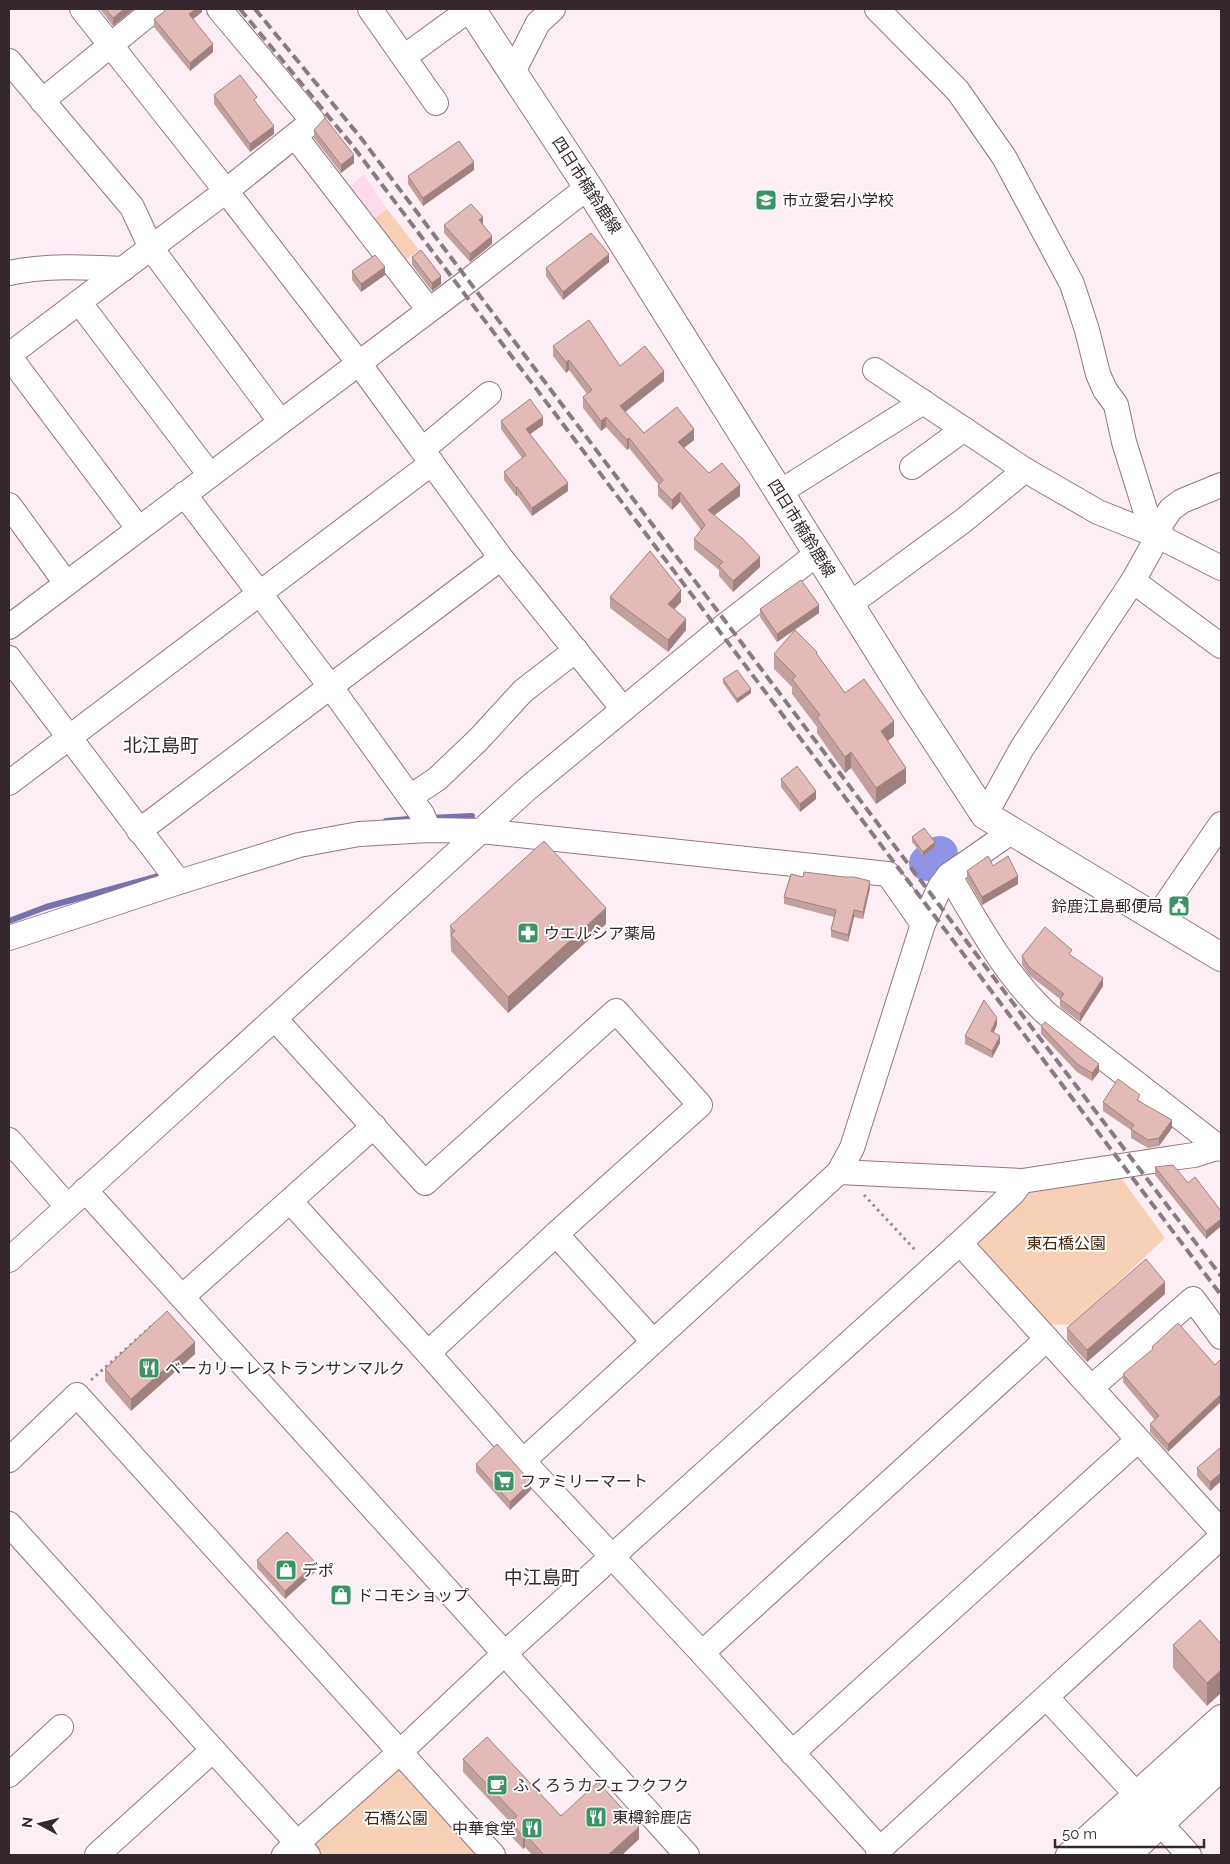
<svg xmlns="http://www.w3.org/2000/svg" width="1230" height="1864" viewBox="0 0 1230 1864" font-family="Raleway,'Noto Sans JP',sans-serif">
<rect width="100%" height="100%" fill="#fdeef5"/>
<path fill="#ffdaec" d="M364,175L387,209L371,221L346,189Z"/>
<g fill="#f7d0b5">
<path d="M387,209L419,250L401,263L371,221Z"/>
<path d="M1116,1171L1165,1238L1072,1325L1046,1324L975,1248L976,1238L1037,1183Z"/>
<path d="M394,1766L403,1768L481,1855H320L314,1849L318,1836Z"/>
</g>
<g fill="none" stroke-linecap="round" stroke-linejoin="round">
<g stroke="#7473ae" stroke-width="6">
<path d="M429,818L472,816"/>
<path d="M386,821L419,818"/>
<path d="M9,921L46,907L166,874"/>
</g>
<path stroke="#8f94e5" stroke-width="36" d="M927,863L935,862L940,854"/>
<g stroke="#957484" stroke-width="26">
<g id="minor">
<path d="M82,9L226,191L313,121L219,9"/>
<path d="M370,9L436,103"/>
<path d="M877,9L958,91L1004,157L1072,284L1087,330L1098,374L1105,390L1116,405L1124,442L1149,522L1158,536"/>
<path d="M404,57L470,9"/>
<path d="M9,61L132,207L151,248L280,421"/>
<path d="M513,72L538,23L553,9"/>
<path d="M42,101L155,9"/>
<path d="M295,136L429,310"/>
<path d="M9,273C46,265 85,267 123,269"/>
<path d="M79,302L210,475"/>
<path d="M9,355L226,191L358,362L501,558L623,709"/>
<path d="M9,356L138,528"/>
<path d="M875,370L1025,470L1098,512L1158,536L1221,568"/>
<path d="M422,450L489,394"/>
<path d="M912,467L964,429"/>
<path d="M780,492L923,402"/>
<path d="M184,494L330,686L422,814L429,830"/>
<path d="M9,505L66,583"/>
<path d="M1133,581L1221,646"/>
<path d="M850,604L963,521L1025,470"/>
<path d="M9,627L468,281L588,187"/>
<path d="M9,658L179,882"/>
<path d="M9,783L432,463"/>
<path d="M410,797L437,779L478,740L523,691L576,650"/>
<path d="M985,815L1022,748L1133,581L1158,536L1162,522L1171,509L1182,501L1221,485"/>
<path d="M139,831L501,558"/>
<path d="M949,875C978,924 1005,975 1047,1014L1221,1149"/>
<path d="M1157,917L1221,824"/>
<path d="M9,938L179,882L299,845L359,834L429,830L481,831L888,874L923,924"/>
<path d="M275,1019L425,1183L616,1011L700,1105L556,1234L428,1353"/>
<path d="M9,1140L67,1206"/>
<path d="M1022,1181L1173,1158L1194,1155L1219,1147"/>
<path d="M85,1190L687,1855"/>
<path d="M290,1201L428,1353L523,1461L702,1653L880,1849"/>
<path d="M556,1234L653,1341"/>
<path d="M960,1243L1221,1531"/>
<path d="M9,1260L527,789L718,631L818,553"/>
<path d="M182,1297L374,1126"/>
<path d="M1092,1387L1193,1299L1221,1337"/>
<path d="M9,1460L77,1395L493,1855"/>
<path d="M523,1461L839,1172L852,1148L923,924L940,887L949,875L1011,832"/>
<path d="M9,1524L308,1855"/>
<path d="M702,1653L1047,1339"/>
<path d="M1047,1698L1136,1794"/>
<path d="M792,1753L1138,1440"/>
<path d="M9,1775L61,1727"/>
<path d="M1170,1834L1189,1855"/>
<path d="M97,1855L213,1750"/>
<path d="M284,1855L400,1752L504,1654L960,1243L1013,1193L1022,1181L839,1172"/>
<path d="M878,1855L880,1849L1221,1537"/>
<path d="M1068,1855L1221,1717"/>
<path d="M1099,1855L1221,1745"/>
<path d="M1129,1855L1221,1769"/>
</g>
</g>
<g stroke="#957484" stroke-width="30">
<path id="major" d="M471,9L588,187L907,696L985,815L1221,957"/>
</g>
<g stroke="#998b91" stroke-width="3" stroke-dasharray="2.5 4" stroke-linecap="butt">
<path d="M864,1195L917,1252"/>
<path d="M91,1380L155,1323"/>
</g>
<use href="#minor" stroke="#fff" stroke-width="24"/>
<use href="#major" stroke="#fff" stroke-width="28"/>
<g stroke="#8a7b82" stroke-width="4" stroke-dasharray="10 5" stroke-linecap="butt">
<path d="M240,9L352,145L1221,1295"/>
<path d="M255,9L361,138L1007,995L1221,1276"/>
</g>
</g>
<g fill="#c3a09d">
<path d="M100,9H134L113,26Z"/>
<path d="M202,9V12L193,19L213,52L190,71L154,27V19Z"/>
<path d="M214,95L274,134L250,152L214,104Z"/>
<path d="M314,130L354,163L341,173L314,138Z"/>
<path d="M474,170L423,206L408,184V176Z"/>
<path d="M444,225L492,244L470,262L444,233Z"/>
<path d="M412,257L441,284L432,291L412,265Z"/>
<path d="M609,262L563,300L546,276V268Z"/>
<path d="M352,271L385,275L361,292L352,280Z"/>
<path d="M553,346L620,366L664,381L625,412L644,433L694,440L684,448L709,473L740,496L714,515L760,567L733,592L719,576V570L694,549V539L701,530L680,502L672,510L658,496V486L659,485L629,448L627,450L606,427L601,431L583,408V397L587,394L569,370L566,373L553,356Z"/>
<path d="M501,421L543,425L530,434L568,491L532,516L517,495L516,496L504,480V472L522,458L501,429Z"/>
<path d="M610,597L681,602L674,609L686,630L668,652L610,608Z"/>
<path d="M760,609L819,613L777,642L760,617Z"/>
<path d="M774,654H817L845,693L894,736L888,741L906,783L876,804L851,768L845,773L817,733V727L792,694V687L774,669Z"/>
<path d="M723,679L751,693L737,703L723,683Z"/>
<path d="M781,779L816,799L800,812L781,787Z"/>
<path d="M912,837L935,847L923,856L912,842Z"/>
<path d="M993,866L1018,884L982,905L967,879V871Z"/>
<path d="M803,877L870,888L863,919L854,917L848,942L831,937V930L834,917L784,904V897Z"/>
<path d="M606,924L508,1013L451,951L450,926Z"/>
<path d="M1022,956H1072L1103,986L1080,1022L1060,1007V999L1029,975L1022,965Z"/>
<path d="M997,1025L994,1032L1000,1043L992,1058L965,1044V1036Z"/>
<path d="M1041,1026L1099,1072L1092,1081L1077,1072L1041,1034Z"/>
<path d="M1140,1101L1172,1128L1159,1146L1148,1148L1131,1138V1130L1103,1111V1102Z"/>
<path d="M1155,1167L1188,1183L1221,1211V1226L1206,1239L1155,1175Z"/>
<path d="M1165,1294L1087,1362L1067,1340V1328Z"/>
<path d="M1178,1323L1168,1452L1150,1432V1424L1155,1420L1123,1382V1374L1152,1350V1347Z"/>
<path d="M195,1354L131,1411L105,1381V1369Z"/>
<path d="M1221,1448V1481L1210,1491L1197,1476V1468Z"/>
<path d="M476,1464L531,1490L510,1510L476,1472Z"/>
<path d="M257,1560L316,1571L285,1599L257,1568Z"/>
<path d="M1221,1644L1207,1706L1173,1668V1645Z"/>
<path d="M463,1759L561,1816L639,1839L622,1855H532L525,1847L523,1849L510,1835V1822L463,1772Z"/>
</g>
<g fill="#9f8280">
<path d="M124,9H134L113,26V18Z"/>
<path d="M196,9H202V12L189,22V14Z"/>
<path d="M213,44V52L190,71V63Z"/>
<path d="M274,126V134L250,152V144Z"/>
<path d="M354,155V163L341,173V165Z"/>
<path d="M474,162V170L423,206V198Z"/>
<path d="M483,217V225L479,220Z"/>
<path d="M492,236V244L470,262V254Z"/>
<path d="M609,254V262L563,300V292Z"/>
<path d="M385,267V275L361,292V284Z"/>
<path d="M441,276V284L432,291V283Z"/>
<path d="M569,360V370L566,373V362Z"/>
<path d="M664,371V381L620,416V406Z"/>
<path d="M543,417V425L526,437V429Z"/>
<path d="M606,417V427L601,431V421Z"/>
<path d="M694,429V440L678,452V442Z"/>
<path d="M629,438V448L627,450V440Z"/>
<path d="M568,483V491L532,516V508Z"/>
<path d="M740,485V496L708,520V510Z"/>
<path d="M517,487V495L516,496V488Z"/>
<path d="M680,492V502L672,510V500Z"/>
<path d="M760,557V567L733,592V581Z"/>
<path d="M681,590V602L668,616V604Z"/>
<path d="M819,605V613L777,642V634Z"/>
<path d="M686,619V630L668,652V640Z"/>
<path d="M751,689V693L737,703V699Z"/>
<path d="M894,721V736L881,746V731Z"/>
<path d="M851,752V768L845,773V757Z"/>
<path d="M906,768V783L876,804V788Z"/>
<path d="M816,791V799L800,812V804Z"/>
<path d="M935,842V847L923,856V852Z"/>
<path d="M1018,876V884L982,905V897Z"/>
<path d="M870,881V888L863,919V912Z"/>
<path d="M606,908V924L508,1013V997Z"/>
<path d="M854,910V917L848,942V935Z"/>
<path d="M1103,978V986L1080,1022V1014Z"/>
<path d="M997,1018V1025L991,1038V1031Z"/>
<path d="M1000,1036V1043L992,1058V1051Z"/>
<path d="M1099,1064V1072L1092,1081V1073Z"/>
<path d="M1172,1120V1128L1159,1146V1138Z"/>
<path d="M1221,1219V1226L1206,1239V1231Z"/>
<path d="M1165,1282V1294L1087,1362V1350Z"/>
<path d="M195,1342V1354L131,1411V1399Z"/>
<path d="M1221,1394V1402L1168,1452V1444Z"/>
<path d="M1221,1473V1481L1210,1491V1482Z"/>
<path d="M531,1482V1490L510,1510V1502Z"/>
<path d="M316,1563V1571L285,1599V1591Z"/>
<path d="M1221,1670V1693L1207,1706V1683Z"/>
<path d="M639,1827V1839L622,1855H608Z"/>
<path d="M525,1834V1847L523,1849V1836Z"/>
</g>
<g fill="#e3bab7" stroke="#9f8280">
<path d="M106,9H124L113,18Z"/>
<path d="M165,9H196L189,14L213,44L190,63L154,19L164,12Z"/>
<path d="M240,75L257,97L254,100L274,126L250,144L214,95Z"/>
<path d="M325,118L354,155L341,165L314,130Z"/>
<path d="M459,141L474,162L423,198L408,176Z"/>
<path d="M471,204L483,217L479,220L492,236L470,254L444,225Z"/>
<path d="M591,233L609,254L563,292L546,268Z"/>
<path d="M421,250L441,276L432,283L412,257Z"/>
<path d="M375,255L385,267L361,284L352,271Z"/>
<path d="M589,320L620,366L645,346L664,371L620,406L644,433L677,407L694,429L678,442L709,473L722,463L740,485L708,510L743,539L760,557L733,581L719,566L723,562L694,539L705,525L680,492L672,500L658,486L663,480L629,438L627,440L606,417L601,421L583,397L592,390L569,360L566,362L553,346Z"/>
<path d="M530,399L543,417L526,429L568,483L532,508L517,487L516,488L504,472L526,455L501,421Z"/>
<path d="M650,551L681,590L668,604L686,619L668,640L610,597Z"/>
<path d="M801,580L819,605L777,634L760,609Z"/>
<path d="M795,630L817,652L816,653L845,693L864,679L894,721L881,731L906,768L876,788L851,752L845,757L817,718L820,715L792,679L796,676L774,654Z"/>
<path d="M737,670L751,689L737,699L723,679Z"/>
<path d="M797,766L816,791L800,804L781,779Z"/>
<path d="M924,828L935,842L923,852L912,837Z"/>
<path d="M544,841L606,908L508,997L451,935L455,931L450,926Z"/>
<path d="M988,856L993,866L1008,856L1018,876L982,897L967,871Z"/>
<path d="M804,872L845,877H854L870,881L863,912L854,910L848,935L831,930L836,910L784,897L791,874L803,877Z"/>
<path d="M1045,927L1072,950L1069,954L1103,978L1080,1014L1060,999L1064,994L1029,967L1022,956Z"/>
<path d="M984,1000L997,1018L991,1031L1000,1036L992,1051L965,1036Z"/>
<path d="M1045,1022L1099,1064L1092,1073L1077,1064L1041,1026Z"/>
<path d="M1118,1079L1140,1095L1137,1100L1172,1120L1159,1138L1148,1140L1131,1129L1134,1125L1103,1102Z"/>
<path d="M1173,1165L1188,1183L1195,1177L1221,1211V1219L1206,1231L1155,1167Z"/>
<path d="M1146,1259L1165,1282L1087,1350L1067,1328Z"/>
<path d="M167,1311L195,1342L131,1399L105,1369Z"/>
<path d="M1178,1323L1215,1365L1221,1359V1394L1168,1444L1150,1424L1159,1416L1123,1374L1153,1349L1152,1347Z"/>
<path d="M497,1444L531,1482L510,1502L476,1464Z"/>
<path d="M1221,1447V1473L1210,1482L1197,1468Z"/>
<path d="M287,1532L316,1563L285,1591L257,1560Z"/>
<path d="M1200,1620L1221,1644V1670L1207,1683L1173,1645Z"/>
<path d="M487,1737L561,1816L598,1782L639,1827L608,1855H544L525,1834L523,1836L510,1822L517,1816L463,1759Z"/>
</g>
<defs>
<g id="school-square" transform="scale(1.125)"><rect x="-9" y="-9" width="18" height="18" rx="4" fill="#3d9366" stroke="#fff"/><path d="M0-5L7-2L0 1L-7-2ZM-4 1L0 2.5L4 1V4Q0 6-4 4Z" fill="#fff"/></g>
<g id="civic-square" transform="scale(1.125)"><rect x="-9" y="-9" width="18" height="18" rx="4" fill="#3d9366" stroke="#fff"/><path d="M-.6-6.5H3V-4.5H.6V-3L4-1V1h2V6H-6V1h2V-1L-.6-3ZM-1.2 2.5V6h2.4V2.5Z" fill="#fff"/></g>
<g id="pharmacy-square" transform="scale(1.125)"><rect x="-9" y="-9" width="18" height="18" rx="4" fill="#3d9366" stroke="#fff"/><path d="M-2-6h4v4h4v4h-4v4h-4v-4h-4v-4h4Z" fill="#fff"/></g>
<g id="restaurant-square" transform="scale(1.125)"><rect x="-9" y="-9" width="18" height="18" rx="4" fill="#3d9366" stroke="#fff"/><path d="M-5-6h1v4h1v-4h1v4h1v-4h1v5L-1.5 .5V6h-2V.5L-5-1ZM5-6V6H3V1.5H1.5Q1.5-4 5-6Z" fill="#fff"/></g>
<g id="supermarket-square" transform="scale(1.125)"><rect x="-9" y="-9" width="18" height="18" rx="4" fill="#3d9366" stroke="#fff"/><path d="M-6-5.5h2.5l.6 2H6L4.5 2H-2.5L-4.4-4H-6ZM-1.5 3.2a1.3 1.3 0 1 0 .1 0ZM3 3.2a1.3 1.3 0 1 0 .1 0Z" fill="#fff"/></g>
<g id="shop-square" transform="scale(1.125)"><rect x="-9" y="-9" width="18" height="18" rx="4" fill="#3d9366" stroke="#fff"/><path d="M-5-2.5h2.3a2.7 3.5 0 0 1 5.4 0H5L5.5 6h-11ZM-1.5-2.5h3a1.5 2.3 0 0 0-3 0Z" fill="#fff"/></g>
<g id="cafe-square" transform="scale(1.125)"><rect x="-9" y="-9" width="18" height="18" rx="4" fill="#3d9366" stroke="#fff"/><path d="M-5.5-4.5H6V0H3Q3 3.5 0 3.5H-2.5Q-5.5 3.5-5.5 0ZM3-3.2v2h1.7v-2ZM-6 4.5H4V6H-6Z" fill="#fff"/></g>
</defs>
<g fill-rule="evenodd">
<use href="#school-square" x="766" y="200"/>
<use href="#civic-square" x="1179" y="906"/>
<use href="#pharmacy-square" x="528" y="933"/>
<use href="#restaurant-square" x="149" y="1368"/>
<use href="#supermarket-square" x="504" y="1481"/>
<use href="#shop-square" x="286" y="1570"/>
<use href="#shop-square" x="341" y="1595"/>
<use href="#cafe-square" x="497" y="1785"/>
<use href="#restaurant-square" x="596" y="1817"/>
<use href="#restaurant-square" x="532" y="1828"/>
</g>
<g text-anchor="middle" stroke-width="4" stroke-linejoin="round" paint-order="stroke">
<g font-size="16" fill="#35272d" stroke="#fff">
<text transform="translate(587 185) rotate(57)" y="6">四日市楠鈴鹿線</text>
<text transform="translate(802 528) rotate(58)" y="6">四日市楠鈴鹿線</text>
</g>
<g font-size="16" fill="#35272d" stroke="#fff" text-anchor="start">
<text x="782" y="206">市立愛宕小学校</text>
<text x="1163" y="912" text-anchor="end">鈴鹿江島郵便局</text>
<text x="544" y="939">ウエルシア薬局</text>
<text x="165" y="1374">ベーカリーレストランサンマルク</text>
<text x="520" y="1487">ファミリーマート</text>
<text x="302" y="1576">デポ</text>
<text x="357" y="1601">ドコモショップ</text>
<text x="513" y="1791">ふくろうカフェフクフク</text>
<text x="612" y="1823">東樽鈴鹿店</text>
<text x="516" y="1834" text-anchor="end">中華食堂</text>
</g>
<g font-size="16" fill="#46270f" stroke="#fff">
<text x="1066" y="1249">東石橋公園</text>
<text x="396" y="1824">石橋公園</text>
</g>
<g font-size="19" fill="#35272d" stroke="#fff">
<text x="161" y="752">北江島町</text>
<text x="542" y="1584">中江島町</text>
</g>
</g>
<rect width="1230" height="1864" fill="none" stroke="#35272d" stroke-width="20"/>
<g transform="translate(40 1824) rotate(277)" stroke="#ffffff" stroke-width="4" paint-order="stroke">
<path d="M0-4L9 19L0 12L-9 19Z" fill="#35272d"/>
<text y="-8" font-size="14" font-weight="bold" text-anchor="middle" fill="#35272d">N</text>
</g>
<path d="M1055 1839v8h149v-8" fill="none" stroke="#35272d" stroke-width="2.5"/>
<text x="1062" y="1839" font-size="15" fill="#35272d" stroke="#ffffff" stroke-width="4" paint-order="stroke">50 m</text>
</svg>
